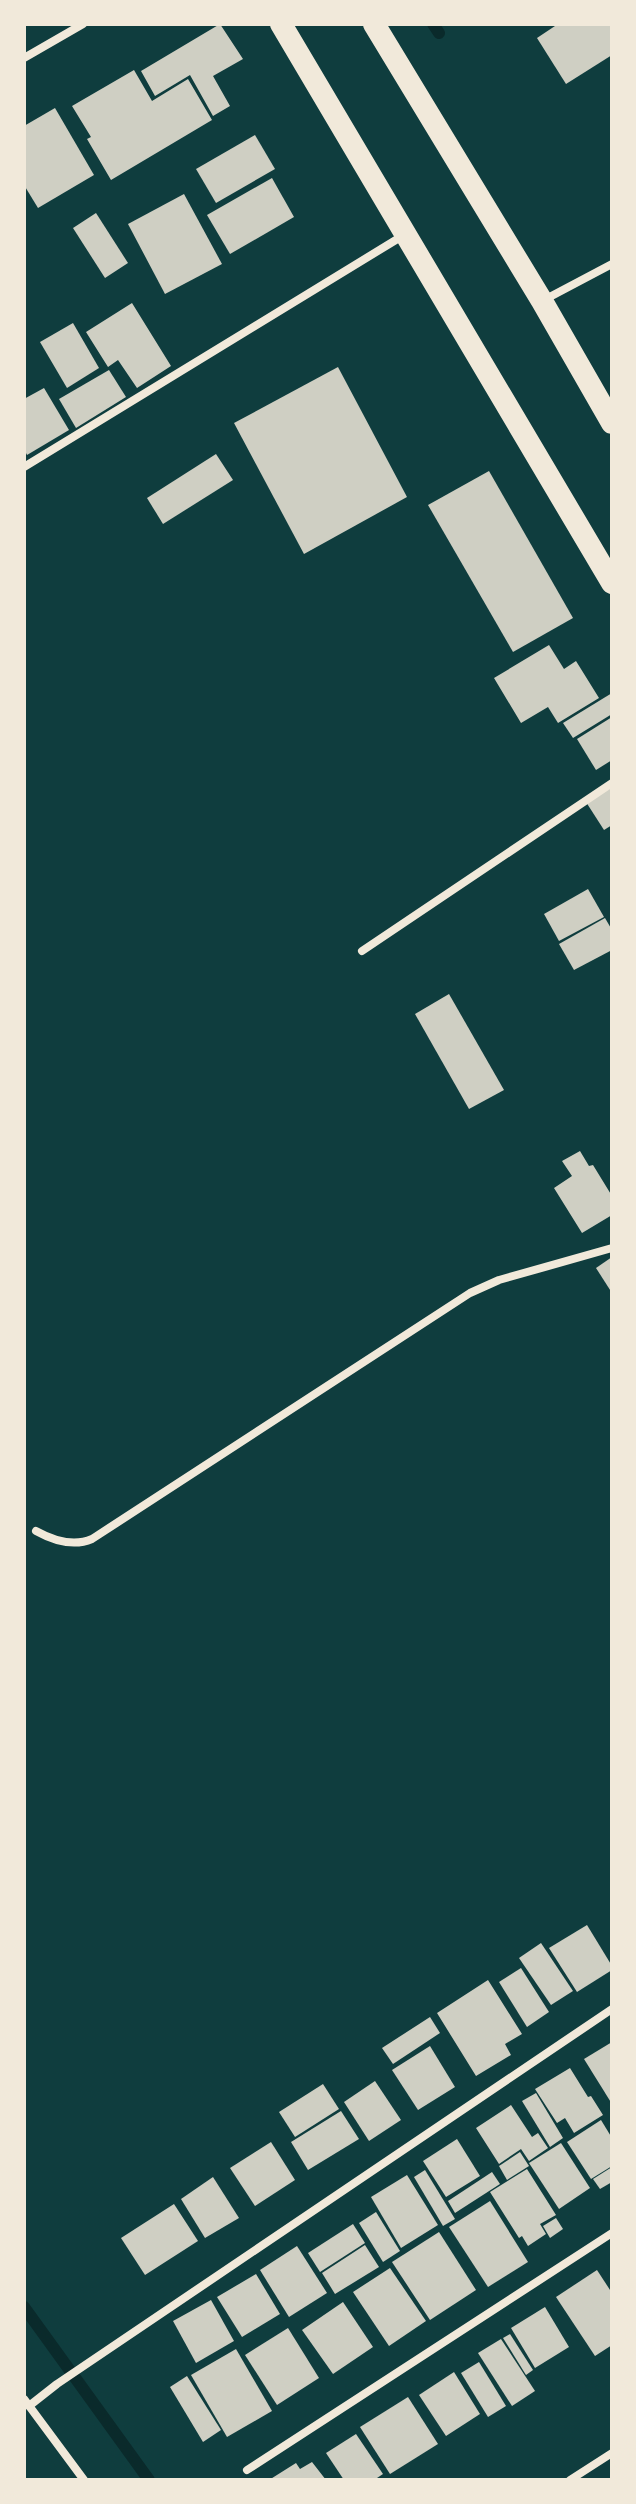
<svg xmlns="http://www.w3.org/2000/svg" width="636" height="2504" viewBox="0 0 636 2504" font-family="'Asap Condensed',sans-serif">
<rect width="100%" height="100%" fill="#0f3d3e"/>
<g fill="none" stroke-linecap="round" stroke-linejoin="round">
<g stroke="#0a2a2b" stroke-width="12">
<path d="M433,24L439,33"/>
<path d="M24,2307L149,2480"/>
</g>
</g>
<g fill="#cfcfc3">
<path d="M220,24L243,59L213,76L230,106L213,116L190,75L155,96L141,71Z"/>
<path d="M558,24H612V55L566,84L537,38Z"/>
<path d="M134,70L152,101L188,79L212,120L111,180L87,139L91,137L72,106Z"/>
<path d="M55,108L94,175L38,208L24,185V126Z"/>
<path d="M255,135L275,169L216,203L196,169Z"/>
<path d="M272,178L294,217L230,254L207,215Z"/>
<path d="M184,194L222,264L165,294L128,224Z"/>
<path d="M96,213L128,263L105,278L73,228Z"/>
<path d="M132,303L171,366L137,388L118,360L108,367L86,332Z"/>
<path d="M73,323L99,368L67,388L40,342Z"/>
<path d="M338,367L407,497L304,554L234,423Z"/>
<path d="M109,370L126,397L76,428L59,399Z"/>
<path d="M44,388L69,430L27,455L24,449V399Z"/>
<path d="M216,454L233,480L163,524L147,498Z"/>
<path d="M489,471L573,618L513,652L428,505Z"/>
<path d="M549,645L564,669L576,661L599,698L558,723L548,707L521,723L494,678Z"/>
<path d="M612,693V714L573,738L563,723Z"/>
<path d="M612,717V760L596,770L577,739Z"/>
<path d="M612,785V825L604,830L586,802Z"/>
<path d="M588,889L604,917L559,941L544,914Z"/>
<path d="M605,918L612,930V950L574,970L559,944Z"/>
<path d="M449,994L504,1090L469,1109L415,1014Z"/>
<path d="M580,1151L589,1166L593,1165L612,1196V1215L582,1233L554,1188L572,1176L562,1161Z"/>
<path d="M612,1257V1293L596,1268Z"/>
<path d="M587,1925L612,1966V1970L577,1992L549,1948Z"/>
<path d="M541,1943L573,1991L551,2005L519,1958Z"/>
<path d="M521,1968L549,2012L527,2027L499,1982Z"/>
<path d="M488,1980L522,2034L505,2044L511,2055L476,2076L437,2013Z"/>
<path d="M430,2017L440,2033L393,2064L382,2048Z"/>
<path d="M612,2042V2104L584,2059Z"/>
<path d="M430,2046L455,2087L418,2110L392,2070Z"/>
<path d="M570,2068L588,2097L591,2096L603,2115L574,2133L565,2118L557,2123L535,2089Z"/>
<path d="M375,2081L401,2120L369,2141L344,2102Z"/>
<path d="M323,2084L339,2109L295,2137L279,2112Z"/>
<path d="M536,2093L563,2138L550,2147L522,2101Z"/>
<path d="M511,2105L532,2137L538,2133L548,2148L529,2161L521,2149L499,2164L476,2128Z"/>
<path d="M341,2111L359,2139L308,2170L291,2142Z"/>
<path d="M601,2120L612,2138V2166L591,2179L567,2142Z"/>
<path d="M457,2139L480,2176L446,2197L423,2161Z"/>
<path d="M271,2142L295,2180L255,2206L230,2168Z"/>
<path d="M561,2143L590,2188L559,2209L529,2163Z"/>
<path d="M520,2152L529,2166L507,2180L499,2166Z"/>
<path d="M612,2167V2182L600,2189L593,2179Z"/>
<path d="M527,2169L556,2215L540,2224L546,2234L528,2246L522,2236L519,2238L490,2192Z"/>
<path d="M425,2170L455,2219L443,2226L414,2177Z"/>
<path d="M492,2172L500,2184L455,2213L448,2201Z"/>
<path d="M407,2175L438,2225L401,2248L371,2197Z"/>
<path d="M213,2177L239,2218L205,2238L181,2199Z"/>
<path d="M490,2201L528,2262L488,2287L449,2227Z"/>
<path d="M174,2204L198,2241L145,2275L121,2238Z"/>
<path d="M376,2212L400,2251L383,2262L359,2223Z"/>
<path d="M556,2218L563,2229L550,2238L543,2226Z"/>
<path d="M353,2224L365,2243L320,2272L308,2253Z"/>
<path d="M439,2232L476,2290L430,2320L392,2262Z"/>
<path d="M365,2245L379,2267L335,2294L322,2273Z"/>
<path d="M297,2246L327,2293L289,2317L260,2270Z"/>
<path d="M390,2268L426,2321L389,2346L353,2292Z"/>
<path d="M597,2270L612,2293V2345L595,2356L556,2297Z"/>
<path d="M256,2274L280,2314L242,2337L217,2297Z"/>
<path d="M211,2300L234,2341L196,2363L173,2321Z"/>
<path d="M343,2302L373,2347L333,2374L302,2330Z"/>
<path d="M545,2307L569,2347L535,2368L511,2328Z"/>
<path d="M288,2328L319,2378L277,2405L245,2355Z"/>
<path d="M510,2334L533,2370L526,2375L503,2338Z"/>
<path d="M501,2339L535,2391L512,2406L478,2353Z"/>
<path d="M236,2349L272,2411L227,2437L191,2375Z"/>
<path d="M479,2362L506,2406L488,2417L461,2373Z"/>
<path d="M454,2372L480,2414L446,2436L419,2395Z"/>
<path d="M187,2376L221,2430L203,2442L170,2387Z"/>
<path d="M408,2397L438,2444L390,2474L360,2427Z"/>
<path d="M356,2434L383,2474L374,2480H344L326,2453Z"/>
<path d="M312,2462L326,2480H269L296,2463L300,2469Z"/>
</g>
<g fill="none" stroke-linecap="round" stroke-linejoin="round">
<g stroke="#f1e9da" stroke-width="8">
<path d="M24,58L83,24"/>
<path d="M542,301L612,264"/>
<path d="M24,467L404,235"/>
<path d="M362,951L612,783"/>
<path d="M36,1531C54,1541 73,1547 92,1539L470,1293L499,1280L612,1248"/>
<path d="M24,2399L84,2480"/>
<path d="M29,2406L57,2384L612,2009"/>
<path d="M247,2470L612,2233"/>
<path d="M570,2480L612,2453"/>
</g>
<g stroke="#f1e9da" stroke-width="22">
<path d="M281,24L612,583"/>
<path d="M374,24L542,301L612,423"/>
</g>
</g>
<rect width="636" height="2504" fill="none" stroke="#f1e9da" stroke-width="52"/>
</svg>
